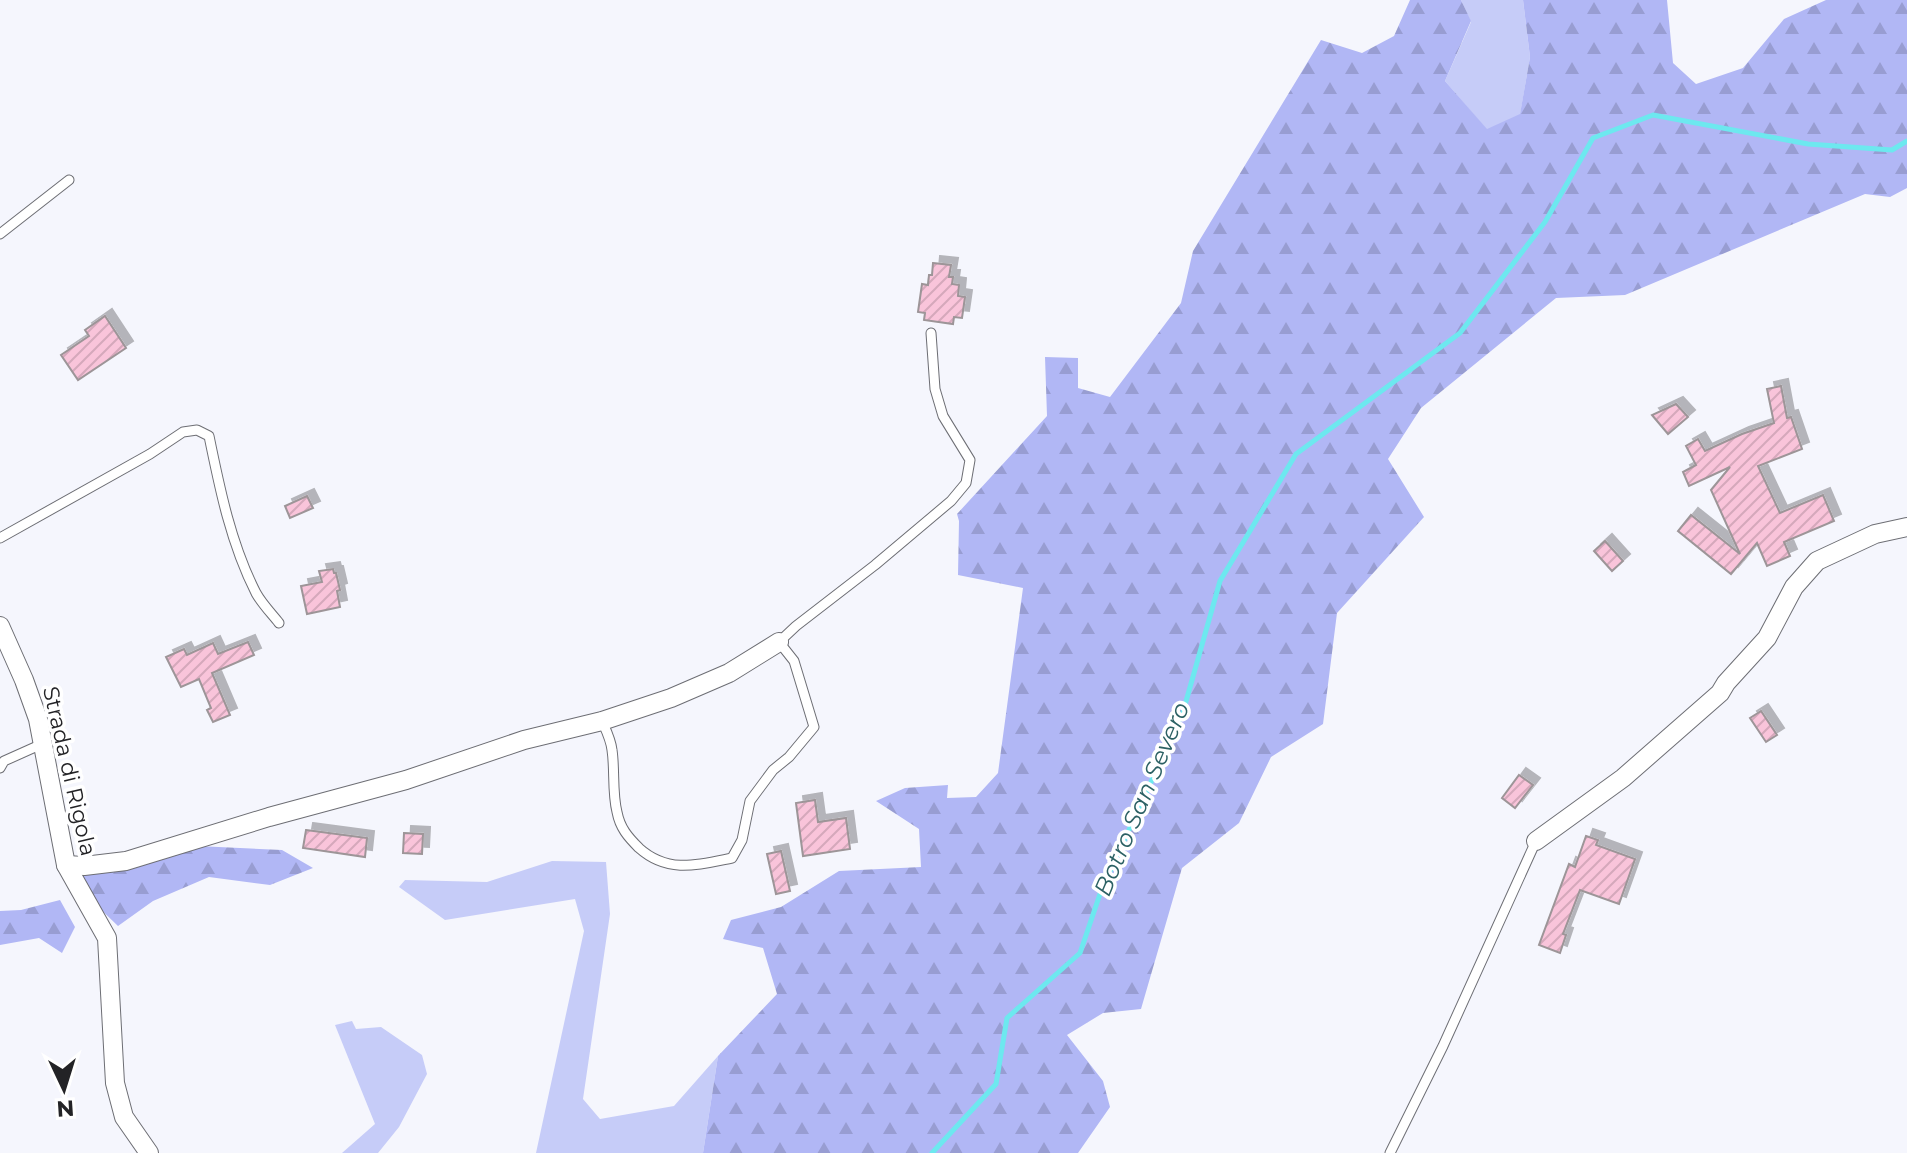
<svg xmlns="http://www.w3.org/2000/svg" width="1907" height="1153" viewBox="0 0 1907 1153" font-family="Montserrat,sans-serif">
<defs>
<pattern id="forest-firs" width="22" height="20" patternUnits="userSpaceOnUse" patternTransform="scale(2)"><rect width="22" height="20" fill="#b1b7f5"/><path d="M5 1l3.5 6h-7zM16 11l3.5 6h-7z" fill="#989dd2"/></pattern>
<pattern id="building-hatch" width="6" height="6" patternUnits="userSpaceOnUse" patternTransform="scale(2)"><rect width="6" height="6" fill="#f9c4da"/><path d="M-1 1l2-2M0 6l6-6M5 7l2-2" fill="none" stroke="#d5a8bb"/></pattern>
<filter id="shadow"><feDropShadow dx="7" dy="-7" stdDeviation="0" flood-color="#0004"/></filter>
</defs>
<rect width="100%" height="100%" fill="#f5f6fd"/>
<g fill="#c6ccf8">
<path d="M1461,0H1523L1530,57L1520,115L1487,130L1445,81L1471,22Z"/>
<path d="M552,861L606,862L610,914L583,1099L600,1119L674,1106L718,1056L703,1153H536L584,931L575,899L445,920L399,887L405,880L487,882Z"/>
<path d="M352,1021L356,1029L381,1027L422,1055L427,1074L399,1127L378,1153H342L375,1124L335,1025Z"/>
</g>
<g fill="url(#forest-firs)">
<path d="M1410,0H1461L1471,21L1445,81L1487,129L1520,114L1530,57L1523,0H1667L1673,63L1696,84L1743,68L1784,19L1826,0H1907V188L1890,197L1865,194L1625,295L1556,298L1421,408L1388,459L1424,517L1337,613L1323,724L1271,757L1239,823L1182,868L1141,1009L1103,1013L1067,1035L1103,1081L1110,1107L1078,1153H703L718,1056L777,994L763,948L723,939L731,920L781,907L839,871L921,867L919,829L876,801L905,788L948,785L947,798L976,797L998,773L1023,588L958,575L959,521L957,514L1047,416L1045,357L1078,358V388L1110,397L1181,303L1193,251L1321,40L1362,53L1394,36Z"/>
<path d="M197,846L282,850L313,868L270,885L209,877L153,901L118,926L90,899L77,871Z"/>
<path d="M60,900L75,927L62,953L39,938L0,945V911L21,910Z"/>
</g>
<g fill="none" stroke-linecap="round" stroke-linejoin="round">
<path stroke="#6de8ef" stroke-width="5" d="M932,1153L996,1084L1007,1018L1080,953L1101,891L1183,712L1220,581L1296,454L1460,333L1545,222L1593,138L1653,115L1808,144L1892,150L1907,141"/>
</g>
<g fill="url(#building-hatch)" stroke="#9d9598" stroke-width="2" filter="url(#shadow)">
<path d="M933,263L951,265L949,277H953L952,284L959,285L958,296L965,297L962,318L954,317L953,324L924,320L925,313L918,312L922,284L928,285L929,275H932Z"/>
<path d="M105,316L126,348L78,380L61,355L89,336L85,330Z"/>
<path d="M1781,386L1787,418L1791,417L1802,449L1758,466L1780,513L1823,495L1834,521L1784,542L1790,556L1767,566L1757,543L1731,574L1678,531L1691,515L1740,554L1711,490L1730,467L1689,486L1683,472L1696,465L1686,446L1698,439L1705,451L1742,434L1774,423L1767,389Z"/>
<path d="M1676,404L1688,417L1668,434L1652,415Z"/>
<path d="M307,496L313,508L290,518L285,506Z"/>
<path d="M1605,541L1623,561L1612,571L1594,551Z"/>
<path d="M333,569L334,573H336L340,590L337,591L340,607L307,614L301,586L322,582L319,571Z"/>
<path d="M248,642L254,655L212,673L230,715L213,722L207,710L211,708L199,679L181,687L166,657L184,649L187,655L213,643L218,654Z"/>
<path d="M1761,711L1777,735L1766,742L1750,718Z"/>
<path d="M1519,775L1533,785L1515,808L1502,798Z"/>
<path d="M815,800L818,822L846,818L850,849L803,856L796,803Z"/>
<path d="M306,830L367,838L365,857L303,848Z"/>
<path d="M404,833L423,834L422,854L403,853Z"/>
<path d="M1586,836L1598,840L1596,845L1635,859L1619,904L1580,890L1563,934L1566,935L1560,953L1539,945L1569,864L1575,867Z"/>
<path d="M781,851L790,891L776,894L767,854Z"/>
</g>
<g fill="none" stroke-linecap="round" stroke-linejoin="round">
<g stroke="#6d6e74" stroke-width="11">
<g id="lane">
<path d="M0,234L69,180"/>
<path d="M0,538L150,454L183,432L197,430L209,436C220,490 231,544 256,593C262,604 272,614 279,623"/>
<path d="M602,721C606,730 611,740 612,750C615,770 612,792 617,812C620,828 628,837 639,848C668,874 698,865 732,858L742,840L750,801L773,770L789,757L814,727L794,661L779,642L796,626L875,565L951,501L966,483L970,460L943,416L935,389L931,333"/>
<path d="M0,768L4,761L42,744"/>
<path d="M1390,1153L1443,1046L1536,841"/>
</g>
</g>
<g stroke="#6d6e74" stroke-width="20">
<g id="street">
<path d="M0,626L24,680L38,719L66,865L107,938L115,1083L124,1117L149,1153"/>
<path d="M1536,841L1623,778L1720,693L1726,683L1767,638L1794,587L1817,561L1875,534L1907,527"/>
<path d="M66,865L84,866L126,861L269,817L406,780L524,740L602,721L671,698L729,673L779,642"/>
</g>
</g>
<use href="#lane" stroke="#fff" stroke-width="9"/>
<use href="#street" stroke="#fff" stroke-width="18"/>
</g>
<g text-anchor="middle" stroke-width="7" stroke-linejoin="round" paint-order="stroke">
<g font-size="22" fill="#232326" stroke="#fff">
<text transform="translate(70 771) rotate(77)" y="8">Strada di Rigola</text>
</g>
<g font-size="24" font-style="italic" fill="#2c6164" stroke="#fff">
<text transform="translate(1142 799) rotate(-67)" y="8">Botro San Severo</text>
</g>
</g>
<g transform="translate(64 1089) rotate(176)" stroke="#ffffff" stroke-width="6" paint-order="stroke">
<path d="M0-6L14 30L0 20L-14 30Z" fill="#232326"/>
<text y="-12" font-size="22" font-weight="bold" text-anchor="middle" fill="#232326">N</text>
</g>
</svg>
